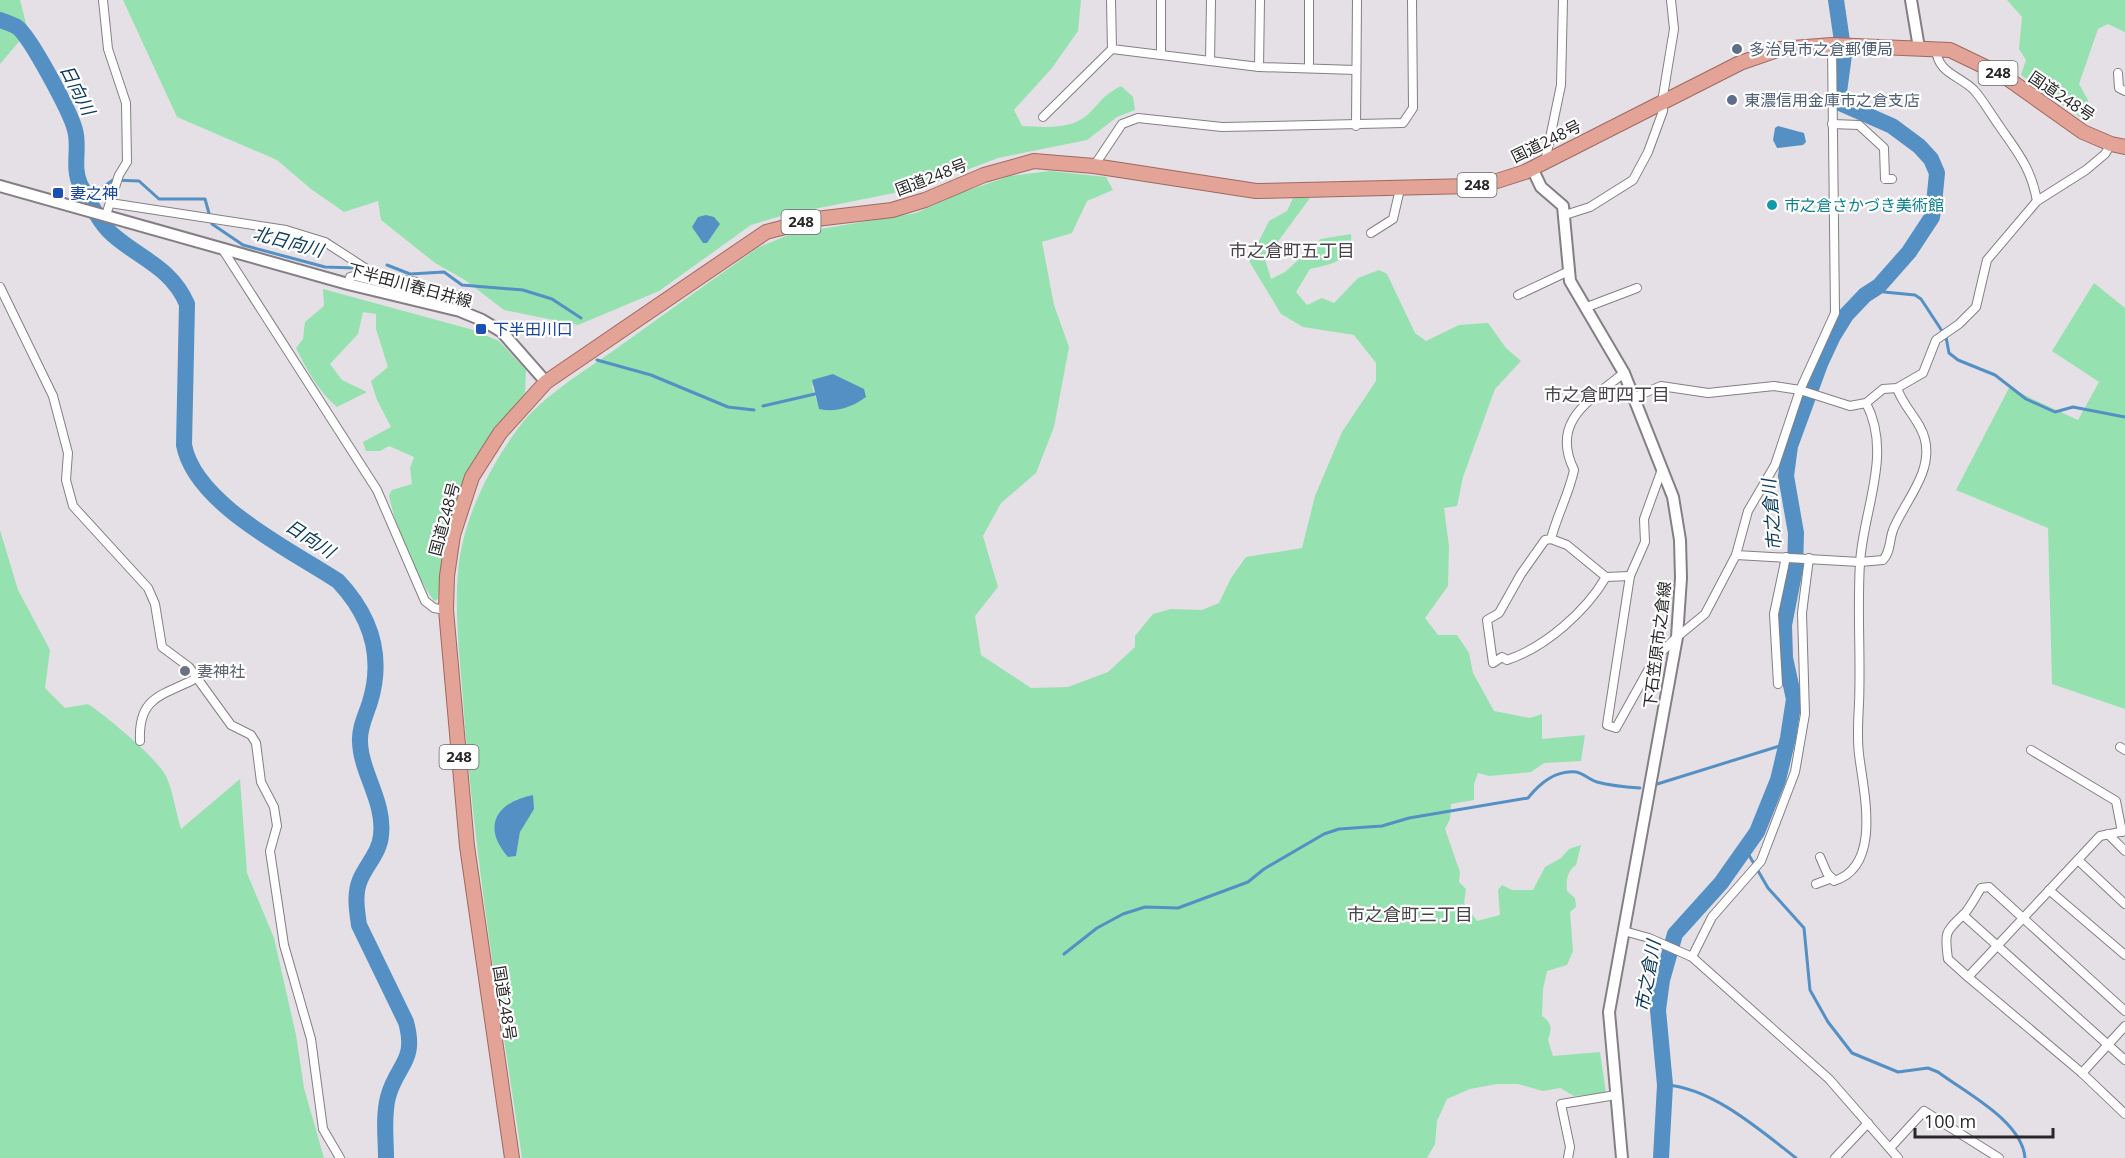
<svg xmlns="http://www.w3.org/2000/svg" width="2125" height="1158" viewBox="0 0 2125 1158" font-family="'Open Sans','Noto Sans JP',sans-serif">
<rect width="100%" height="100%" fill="#e5e0e6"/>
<g fill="#96e1b0" fill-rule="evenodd">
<path d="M0,0H20L28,31L0,64Z"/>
<path d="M123,0H1081L1078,31L1052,68L1014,110L1022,126C1042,127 1069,130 1086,116C1101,103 1100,97 1121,86L1133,97L1135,110L1117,117L1087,140L998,158L919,188L784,215L751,225L659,291L578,325L504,310L465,280L435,263L381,220L378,201L344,212L311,189L277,160L177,117Z"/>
<path d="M2007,0H2125V32L2108,24L2098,29L2079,84L2088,100L2084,120L2021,75L2026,60L2019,49L2022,17Z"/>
<path d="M1050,171L1106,177L1113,190L1087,201L1072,233L1042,242L1054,305L1069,347L1054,427L1036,473L1001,503L983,536L998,587L975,616L981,655L1031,688L1068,687L1108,672L1135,647V636L1153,614L1171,609L1202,610L1219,603L1231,578L1246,557L1302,548L1315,496L1342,432L1376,381V363L1354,335L1303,327L1281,314L1249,261L1269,221L1287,211L1293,198H1310L1265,259L1271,279L1285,272L1321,239L1351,234C1354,260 1330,265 1310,269L1296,292L1307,305L1322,298L1334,303L1358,278L1379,270L1387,274L1415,333L1426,341L1459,325L1488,323L1506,348L1521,361L1495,389L1463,477L1457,506L1444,508L1449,546L1448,586L1425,618L1438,635H1457L1469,653L1473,673L1494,711L1530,718L1542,714V739L1585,735L1581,761L1544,763L1531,772L1489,776L1478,773L1474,784V800L1451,804L1450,819L1445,829L1460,872L1459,882L1466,889L1464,903L1477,921L1500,915L1498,890L1502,885L1512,890H1533L1545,867L1561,858L1569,849L1581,845L1576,865C1567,871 1566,881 1567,891L1575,898L1576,907L1570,912L1573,951L1567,965L1547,971L1543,989L1542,1016C1552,1023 1552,1029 1548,1040L1553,1056L1600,1052L1606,1093L1574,1096L1560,1088L1543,1091L1518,1084H1497L1470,1089L1447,1099L1437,1121L1435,1144L1427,1158H522C500,1010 475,862 464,713C461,667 454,618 458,571C463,518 490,465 522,423C544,396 584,371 613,351C661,316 710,282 759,247L791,234L916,213L963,192L1010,176ZM833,374L863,389L819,408L812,386ZM516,798L526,820L520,832L516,856Z"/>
<path d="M2094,283L2125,308V709L2052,684L2048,528L1956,490L2009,388L2078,420L2099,382L2052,351Z"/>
<path d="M323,289L470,329L499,341L526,370L525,393L495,432L452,518L444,550L438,599L434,601C413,571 396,531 389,495L392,490L412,484L410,468L414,457L389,446L380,451H366L363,442L391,427L377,400L371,381L388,367L376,329V314L363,312L358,334L330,364L342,380L367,392L337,407C318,391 307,370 296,348L303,339L305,322L324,306Z"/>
<path d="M0,530L18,590L50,650L45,688L65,708L88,704C106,716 156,757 166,776C173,791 176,813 181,829L240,779L247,873L274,938L296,1035L304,1088L324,1158H0Z"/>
</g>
<g fill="#5490c4">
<path d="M1778,126L1804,133L1806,142L1803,145L1777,148L1773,140L1775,128Z"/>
<path d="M706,215L714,217L720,224L707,243H703L692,227L698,217Z"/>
<path d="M833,374L864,389L866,397C852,407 836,413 819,409L812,380Z"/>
<path d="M533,795L534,809L520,832L516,856L508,857C481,826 497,802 533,795Z"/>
</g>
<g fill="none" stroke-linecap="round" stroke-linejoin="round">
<g stroke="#5490c4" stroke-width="3">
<path d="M89,197L113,180L139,181L159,199H205L212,224L243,245L325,267L356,268L367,273"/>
<path d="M387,265L410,274L444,272L462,285L523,290L552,299L581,318"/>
<path d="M1879,286L1884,292L1915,295L1921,299L1946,337L1949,353L1958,360L1995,375L2026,399L2055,412L2073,407L2125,417"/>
<path d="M597,360L651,375L728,407L754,410"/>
<path d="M763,406L815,394"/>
<path d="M1654,785L1786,744"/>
<path d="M1746,850L1768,888L1804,928L1810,990L1828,1022L1852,1053L1898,1072L1928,1068L1938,1072C1966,1093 2022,1121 2025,1158"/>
<path d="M1064,954L1097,928L1123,914L1145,907L1178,908L1248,882L1264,869L1324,834L1339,829L1382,826L1409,818L1528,798C1540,783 1555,770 1576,772C1583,773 1590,780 1597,782C1612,786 1625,787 1640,788"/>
<path d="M1665,1085C1711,1087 1760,1130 1796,1158"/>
</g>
<g stroke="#5490c4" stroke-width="16">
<path d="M0,20C5,22 12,24 17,27C30,36 71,113 75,130C80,147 72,167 80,184C88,199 99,223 112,234C140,259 171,267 187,304L184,445C195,504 291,550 338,581C371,616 384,656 370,702C366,715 359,728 360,742C361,773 385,802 381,835C380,852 366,865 360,880C354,894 357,911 359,925L406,1022C417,1062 397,1064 388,1097C383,1117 386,1138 386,1158"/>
<path d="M1661,1158L1665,1085L1658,1010L1662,980L1675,934L1721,883L1757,832L1778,780L1788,738L1794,699L1785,658L1784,625L1795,569L1796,533L1786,476L1790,446L1820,364L1833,336L1846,315L1865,295L1879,286L1909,252L1932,217L1934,204L1937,173L1931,159L1919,146L1892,126L1842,104L1839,92L1844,55L1836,0"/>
</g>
<g stroke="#847f85" stroke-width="10">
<g id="minor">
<path d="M103,0L108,49L126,103L127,162L119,175L106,215"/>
<path d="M1111,0L1112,49L1259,67L1356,70"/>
<path d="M1161,0V55"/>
<path d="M1936,49C1938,74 1959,75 1974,90C1983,100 1990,113 1998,124C2017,152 2031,167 2037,201"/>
<path d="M1210,61L1211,0"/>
<path d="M1259,67L1260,0"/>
<path d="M1309,68V0"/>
<path d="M2118,73L2119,88L2125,91"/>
<path d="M1043,117L1112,49"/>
<path d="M1832,124L1859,125L1884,148L1885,179H1892"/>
<path d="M1356,126L1357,0"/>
<path d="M1545,162L1561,85L1563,0"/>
<path d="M1094,166L1122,124L1138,118L1222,127L1403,123L1413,108L1412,0"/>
<path d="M110,203L286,230L325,242L379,277L417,282L419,287L416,292L355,276L350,277L348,284"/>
<path d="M1565,215L1590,207L1633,180L1648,152L1663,111L1662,102L1674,29L1671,0"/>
<path d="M1371,233L1393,219L1400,189"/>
<path d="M223,250L377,490L425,601L434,608L446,610"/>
<path d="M0,287L53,396L68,453L66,480L73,506L148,588L155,604L162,647L189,667L231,725L251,735L256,743L261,782L274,807L277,826L270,851L284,945L311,1039L323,1129L340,1158"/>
<path d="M1518,295L1569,271"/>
<path d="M1587,307L1637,288"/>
<path d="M1624,373C1590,400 1550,421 1574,470C1569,494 1557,515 1551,539L1545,540L1521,574L1499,613L1487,620L1493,663L1502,657L1507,660C1546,647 1586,611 1606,577L1630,576"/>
<path d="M1635,397L1661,386L1708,393L1774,386L1800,390L1850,406L1866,403L1883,389L1897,388L1923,373L1936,340L1959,324L1976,307L1987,260L2037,201L2086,170L2105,154L2111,144"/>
<path d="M1661,472L1644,519L1645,542L1630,576L1607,725L1616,728L1655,658L1677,637L1705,614L1736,555L1748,511L1775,465L1800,390L1835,313L1832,45"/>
<path d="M1551,539L1567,545L1606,577"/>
<path d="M1736,555L1860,562L1883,560C1891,551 1889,541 1893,530C1904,502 1933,473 1925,440C1921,421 1903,407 1897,388"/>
<path d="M1778,684L1774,614L1786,557"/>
<path d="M140,741C138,697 161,696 195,679"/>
<path d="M2120,747L2125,750"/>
<path d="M2031,750L2116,801L2122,832"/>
<path d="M2125,831L2100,836L1968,977L2082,1073L2125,1114"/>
<path d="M2108,834L2125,851"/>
<path d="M1820,857L1827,873L1834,881C1883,866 1863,790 1859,754C1857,738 1858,721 1859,704C1861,657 1857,610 1860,563C1863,510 1893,454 1866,403"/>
<path d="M2078,860L2125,904"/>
<path d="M1816,884L1832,878"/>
<path d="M2049,890L2125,955"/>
<path d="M1963,915L2125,1060"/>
<path d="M1624,931L1649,938L1692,957L1829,1079L1898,1158"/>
<path d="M1692,957L1712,917L1761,861L1795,772L1805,714L1802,613L1809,558"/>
<path d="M1968,977L1948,959C1944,930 1946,932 1965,913C1971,906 1976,896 1981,888L1989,887L2125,1011"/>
<path d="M2082,1073L2125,1026"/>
<path d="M1890,1148L1924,1111L1999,1158"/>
<path d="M1568,1158L1570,1147L1561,1104L1616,1095"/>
<path d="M1835,1158L1868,1123"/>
</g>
</g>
<g stroke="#847f85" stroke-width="14">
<g id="secondary">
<path d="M1911,0L1919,48"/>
<path d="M1532,168L1541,187L1563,206L1570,281L1624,373L1673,497L1680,540L1681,578L1677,637L1609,1012L1622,1158"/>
<path d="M0,186L348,284L460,311L482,320L502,332L546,382"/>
</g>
</g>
<g stroke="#9e6960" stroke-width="16">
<path id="trunk" d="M512,1158L467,846L446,610L447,576L453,535L472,477L500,433L546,382L766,232L816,219L892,210L925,200L984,175L1034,161L1094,166L1256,191L1472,186L1497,181L1525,172L1740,63L1780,49L1832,45L1950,50L2004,76L2083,132L2111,144L2125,147"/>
</g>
<use href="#minor" stroke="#fff" stroke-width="8"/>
<use href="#secondary" stroke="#fff" stroke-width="10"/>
<use href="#trunk" stroke="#e4a397" stroke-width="14"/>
</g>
<g fill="#5c6f8a" stroke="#fff" stroke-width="2">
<circle cx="1737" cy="49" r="6"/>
<circle cx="1732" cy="100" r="6"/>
</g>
<g fill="#1a4fb4" stroke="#fff" stroke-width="2">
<rect x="52" y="187" width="12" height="12" rx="3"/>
<rect x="475" y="323" width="12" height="12" rx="3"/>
</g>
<circle fill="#0f9aa8" stroke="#fff" stroke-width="2" cx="1772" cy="205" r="6"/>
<circle fill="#6b7280" stroke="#fff" stroke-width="2" cx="185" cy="671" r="6"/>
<g text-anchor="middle" stroke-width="4.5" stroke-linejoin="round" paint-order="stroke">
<g fill="#fff" stroke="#696869" stroke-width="1.5">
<rect x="1978.5" y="61" width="39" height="24" rx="4.5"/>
<rect x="1457.5" y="173" width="39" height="24" rx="4.5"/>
<rect x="781.5" y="210" width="39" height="24" rx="4.5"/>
<rect x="439.5" y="745" width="39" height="24" rx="4.5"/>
</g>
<g font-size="15" font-weight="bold" fill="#292729">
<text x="1998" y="78">248</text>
<text x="1477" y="190">248</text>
<text x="801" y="227">248</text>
<text x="459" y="762">248</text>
</g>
<g font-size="16" fill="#4e5e75" stroke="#fff" text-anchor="start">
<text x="1749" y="55">多治見市之倉郵便局</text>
<text x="1744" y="106">東濃信用金庫市之倉支店</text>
</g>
<g font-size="16" fill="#292729" stroke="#fff">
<text transform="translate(2062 96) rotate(34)" y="6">国道248号</text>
<text transform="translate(1546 141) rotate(-26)" y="6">国道248号</text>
<text transform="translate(931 177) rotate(-21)" y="6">国道248号</text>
<text transform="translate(410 285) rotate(15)" y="6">下半田川春日井線</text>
<text transform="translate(444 519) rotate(-75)" y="6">国道248号</text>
<text transform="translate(1657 645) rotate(-83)" y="6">下石笠原市之倉線</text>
<text transform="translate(505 1003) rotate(81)" y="6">国道248号</text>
</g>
<g font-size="16" fill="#164399" stroke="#fff" text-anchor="start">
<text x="70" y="199">妻之神</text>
<text x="493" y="335">下半田川口</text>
</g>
<g font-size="16" fill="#0d838f" stroke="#fff" text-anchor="start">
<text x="1784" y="211">市之倉さかづき美術館</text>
</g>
<g font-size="16" fill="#5b616d" stroke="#fff" text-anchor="start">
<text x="197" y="677">妻神社</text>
</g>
<g font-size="18" font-style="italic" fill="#0b3a5d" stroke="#fff">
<text transform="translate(77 90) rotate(63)" y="6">日向川</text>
<text transform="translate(288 242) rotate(15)" y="6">北日向川</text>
<text transform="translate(1772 515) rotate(-95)" y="6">市之倉川</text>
<text transform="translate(310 539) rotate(33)" y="6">日向川</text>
<text transform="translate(1648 976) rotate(-80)" y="6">市之倉川</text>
</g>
<g font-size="18" fill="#464247" stroke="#fff">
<text x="1292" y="257">市之倉町五丁目</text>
<text x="1607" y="401">市之倉町四丁目</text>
<text x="1410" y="921">市之倉町三丁目</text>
</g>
</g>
<path d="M1915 1128v9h138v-9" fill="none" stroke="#292729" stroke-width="3"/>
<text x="1924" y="1128" font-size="18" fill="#292729" stroke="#ffffff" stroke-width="4.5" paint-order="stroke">100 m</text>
</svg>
